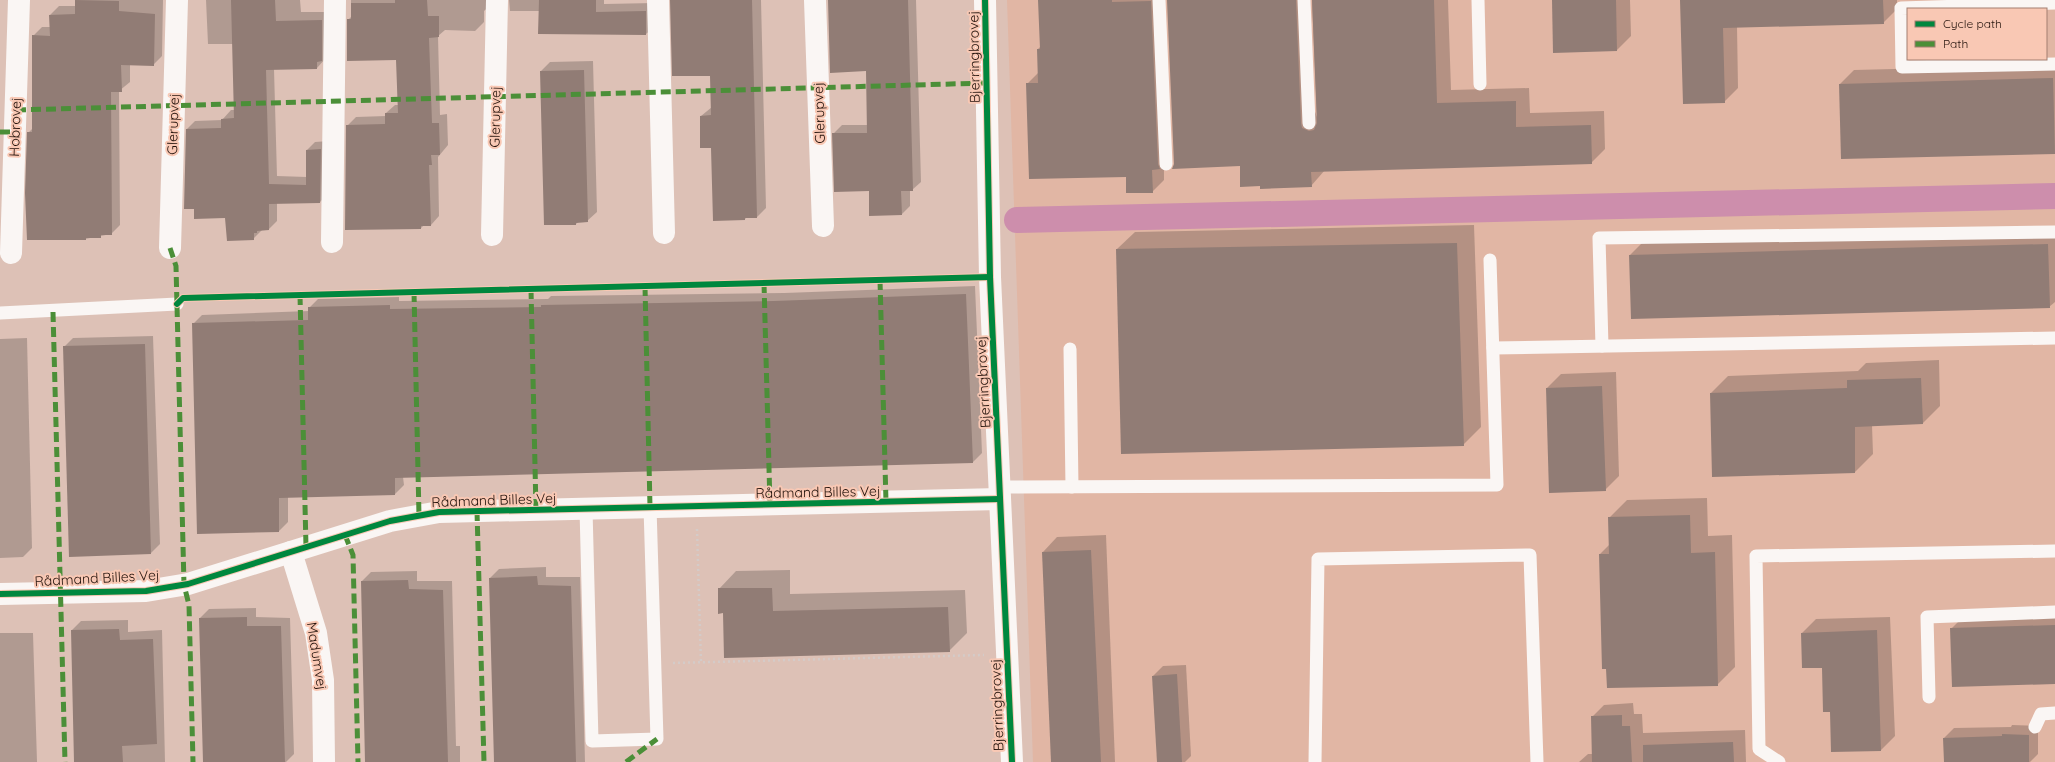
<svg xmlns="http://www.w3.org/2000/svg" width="2055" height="762" viewBox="0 0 2055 762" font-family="Quicksand,sans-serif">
<rect width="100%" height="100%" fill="#ddc1b6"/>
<path fill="#e1b6a4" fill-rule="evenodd" d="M1007,0H2055V762H1033ZM1908,9H2046V59H1908Z"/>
<g fill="#0003">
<path d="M76,0H163L162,56L153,65L130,64V82L119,91L120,225L111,234L85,239L28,133L33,128V36L42,27H51L50,15L59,6H76Z"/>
<path d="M206,0H300L301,12H330L325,59L317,68L274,69L277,176L307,177V150L315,142L329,141L328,194L320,202L277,203V221L269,229L262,230L253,239L225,217L195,208L187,129L195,121L222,120L231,110H235L233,44H208Z"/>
<path d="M351,0H493V3L484,11V22L475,31L445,30L438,36L440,115L447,114L448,145L438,157L439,216L431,225H424L421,228L347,126L356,117L386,116V113L395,105H398L397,59L348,20L351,17Z"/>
<path d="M509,0H604V4L654,3L655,26L646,34L540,11H510Z"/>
<path d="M672,0H761L766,208L757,217H747L745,219L712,147L701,116L712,107L711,75Z"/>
<path d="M829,0H916L921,182L912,190H910V206L902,214L870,190L833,134L842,125H868L867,70Z"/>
<path d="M1040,0H1163L1164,180L1152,192L1127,176L1027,84L1039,72L1038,49L1041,46Z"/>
<path d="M1168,0H1310L1314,109L1317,117L1312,0H1448L1451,90L1529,88L1530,113L1604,111L1605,149L1591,163L1325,170L1311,186L1261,185L1241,165L1175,164Z"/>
<path d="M1553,0H1630L1631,36L1617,50Z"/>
<path d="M1681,0H1897V9L1883,23L1737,26L1738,88L1724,102Z"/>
<path d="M593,61L597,212L587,221L578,222L576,224L541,71L550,62Z"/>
<path d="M2055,65V153L1842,158L1840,84L1854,70Z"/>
<path d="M1474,225L1481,427L1463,445L1117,249L1135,232Z"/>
<path d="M2055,231V302L2049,307L1630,255L1644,241Z"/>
<path d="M975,286L982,453L973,462L403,477L404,485L395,494L288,497V522L279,531L193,324L202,315L309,311V308L318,299L399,297V301L548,299L551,296L784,293Z"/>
<path d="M153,336L160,544L151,553L64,347L73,338Z"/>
<path d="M27,338L32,548L23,557L0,558V339Z"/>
<path d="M1939,360L1940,406L1923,423L1872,425L1873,454L1855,472L1711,393L1728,376L1858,371L1866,363Z"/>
<path d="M1616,372L1619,476L1605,490L1550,492L1547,388L1561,374Z"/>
<path d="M1707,498L1708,536L1732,535L1735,667L1717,685L1600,554L1610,544L1609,518L1627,500Z"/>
<path d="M1106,535L1115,762H1052L1043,552L1057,537Z"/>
<path d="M546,567V577H580L585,762H495L490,578L499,569Z"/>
<path d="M790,570V594L965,590L967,633L949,651L724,612L719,589L736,571Z"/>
<path d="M417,571V581H452L456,746H460V762H366L362,581L371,572Z"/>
<path d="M256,608V617L290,618L294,754L286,762H204L200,618L209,609Z"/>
<path d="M2055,612V683L1951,629L1965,615Z"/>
<path d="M1890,617L1895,736L1881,750L1831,711L1823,667L1802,633L1816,619Z"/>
<path d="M128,620V632L162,630L165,762H75L72,630L81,621Z"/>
<path d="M0,633H33L37,762H0Z"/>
<path d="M1186,665L1191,756L1185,762H1158L1153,676L1163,666Z"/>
<path d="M1633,703L1634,714H1642L1643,733L1745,730L1746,762H1579L1588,754H1593L1592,717L1604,705Z"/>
<path d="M2012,725L2038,726V754L2030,762H1945L1944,738L1954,728L2011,727Z"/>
</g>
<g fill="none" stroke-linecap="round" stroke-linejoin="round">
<path stroke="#cd8eac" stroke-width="26" d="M1017,220L2055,196"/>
</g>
<g fill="#917c75">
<path d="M75,0L119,1V11L155,14L154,66L121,65L122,92H111L112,235H101V238H86V240H27L25,193L27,132H32V35L50,36L49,15L75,14Z"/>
<path d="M231,0H275L276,21L322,20V61L317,62V69L266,70L269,184L306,185V150L321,149L320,203L269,204V230L257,231V233H254V240L227,241L225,218L194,219V209H184L186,129L221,128V119L234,118Z"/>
<path d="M395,0H427L428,16H439V37L429,38L432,123H439L440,155H431L432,165H429L431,226H421V229L345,230L346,125L385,124V113H398L396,60L347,61V19H351V3H395Z"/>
<path d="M539,0H596V12L646,11V35L538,34Z"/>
<path d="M670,0H752L757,218H745V220L713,221L711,148H700V116L711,115L710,76H672Z"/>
<path d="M828,0H908L913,191H901L902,215L869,216V191L834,192L832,133H867L866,71L830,73Z"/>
<path d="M1038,0H1112V2L1151,1L1158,164L1160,169L1152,170L1153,193H1126V177L1029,179L1026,83H1038L1037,49H1040Z"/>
<path d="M1167,0H1296L1301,123L1302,128L1309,131L1314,130L1317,123L1312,0H1434L1437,103L1516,101V127L1591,125L1592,164L1311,172L1312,187L1260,189V186L1240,187V166L1172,169L1174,164Z"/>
<path d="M1552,0H1616L1617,51L1553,53Z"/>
<path d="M1680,0H1883L1884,24L1723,28L1725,103L1683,104Z"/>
<path d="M584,70L588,222L576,223V225H544L540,71Z"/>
<path d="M2053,78L2055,154L1841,159L1839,84Z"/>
<path d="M1457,243L1464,446L1121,454L1116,249Z"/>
<path d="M2048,244L2050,308L1631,319L1629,255Z"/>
<path d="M966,294L973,463L395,478V495L279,498V532L197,534L192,323L308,320V307L390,305V309L541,307V305L774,301Z"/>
<path d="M145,344L151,554L69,557L63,346Z"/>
<path d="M1921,378L1923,424L1855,427V473L1712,477L1710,393L1847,388V380Z"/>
<path d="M1602,386L1606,491L1549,493L1546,388Z"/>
<path d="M1690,515L1691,553L1715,552L1718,686L1607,688L1606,669H1602L1599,554H1609L1608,517Z"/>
<path d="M1091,550L1101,762H1051L1042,552Z"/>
<path d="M537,576L538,585L571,586L576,762H494L489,578Z"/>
<path d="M408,580L409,589L443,590L448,762H365L361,581Z"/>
<path d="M718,588H772L773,611L948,607L950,652L724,658L723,613L718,614Z"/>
<path d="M247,617V626H281L285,762H203L199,618Z"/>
<path d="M2055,625V684L1952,687L1950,628Z"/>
<path d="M119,629L120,640L153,639L157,744L122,746L123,762H74L71,630Z"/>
<path d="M1877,630L1881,751L1831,752L1830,712H1823L1822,668H1802L1801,633Z"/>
<path d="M1177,674L1182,762H1157L1152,676Z"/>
<path d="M1622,715V726H1630L1632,762H1592L1591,716Z"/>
<path d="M2002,734L2029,735V762H1944L1943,738L2002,736Z"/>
<path d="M1733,742L1734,762H1643V745Z"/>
</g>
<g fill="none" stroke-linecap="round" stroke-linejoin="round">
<g stroke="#d4cbc8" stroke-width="2.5" stroke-dasharray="2 3" stroke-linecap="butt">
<path d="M697,529L701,663"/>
<path d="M673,663L984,655"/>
</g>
<g stroke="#faf6f4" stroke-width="13">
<path d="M1159,0L1166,164"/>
<path d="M1304,0L1309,123"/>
<path d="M1478,0L1480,84"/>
<path d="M2055,3L1901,8L1902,67L2055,64"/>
<path d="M0,313L177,304"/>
<path d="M1602,346L1599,238L2055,232"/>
<path d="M1493,348L2055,338"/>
<path d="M1070,349L1072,487"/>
<path d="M1000,487L1497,485L1490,260"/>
<path d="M586,509L592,741L657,739L650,507"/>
<path d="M1929,697L1927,617L2055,612"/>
<path d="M2035,727L2041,714L2055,713"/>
<path d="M1315,762L1318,559L1530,555L1537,762"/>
<path d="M1779,762L1759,749L1756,556L2055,551"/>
</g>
<g stroke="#faf6f4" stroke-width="22">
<path d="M658,0L664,233"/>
<path d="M815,0L823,226"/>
<path d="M985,0L990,277L1012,762"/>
<path d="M492,235L497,0"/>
<path d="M332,242L335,0"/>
<path d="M170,248L177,0"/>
<path d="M11,253L19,0"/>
<path d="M291,552L316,633L323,680L324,762"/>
<path d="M0,594L146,591L188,584L390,521L439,512L1000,499"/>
</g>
<g stroke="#4b8f38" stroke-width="5" stroke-dasharray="10 5" stroke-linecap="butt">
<path d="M16,110L987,83"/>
<path d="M0,132H15"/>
<path d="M170,248L176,266L184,585L189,605L193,762"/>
<path d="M880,280L886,502"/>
<path d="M764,283L770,505"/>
<path d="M645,286L650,507"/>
<path d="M531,289L536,510"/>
<path d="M414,292L419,516"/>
<path d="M300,295L306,547"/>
<path d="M53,312L65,762"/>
<path d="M477,511L484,762"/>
<path d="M345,535L353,555L358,762"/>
<path d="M626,762L657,739"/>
</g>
<g stroke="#f9c8b4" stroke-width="8">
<g id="cycleway">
<path d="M985,0L990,277L1012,762"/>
<path d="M177,304L183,298L990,277"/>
<path d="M0,594L146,591L188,584L390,521L439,512L1000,499"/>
</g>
</g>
<use href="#cycleway" stroke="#00873e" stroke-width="6"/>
</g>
<g text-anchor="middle" stroke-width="4" stroke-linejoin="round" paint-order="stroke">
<g font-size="14" fill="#23120b" stroke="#f9c8b4">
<text transform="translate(974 57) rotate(-91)" y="5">Bjerringbrovej</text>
<text transform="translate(819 113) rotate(-92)" y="5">Glerupvej</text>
<text transform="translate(495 117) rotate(-89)" y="5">Glerupvej</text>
<text transform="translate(173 124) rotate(-88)" y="5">Glerupvej</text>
<text transform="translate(15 127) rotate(-88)" y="5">Hobrovej</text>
<text transform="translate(983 382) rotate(-93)" y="5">Bjerringbrovej</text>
<text transform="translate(818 492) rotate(-1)" y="5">Rådmand Billes Vej</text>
<text transform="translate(494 500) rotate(-2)" y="5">Rådmand Billes Vej</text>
<text transform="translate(97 578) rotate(-3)" y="5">Rådmand Billes Vej</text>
<text transform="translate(317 656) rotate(81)" y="5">Madumvej</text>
<text transform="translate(997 705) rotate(-92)" y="5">Bjerringbrovej</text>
</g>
</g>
<rect x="1907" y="8" width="140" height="52" fill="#f9c8b4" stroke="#a37f70"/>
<rect x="1915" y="21" width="20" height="6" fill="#00873e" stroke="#a37f70"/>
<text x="1943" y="28" font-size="12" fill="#23120b">Cycle path</text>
<rect x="1915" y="41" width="20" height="6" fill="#4b8f38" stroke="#a37f70"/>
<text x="1943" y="48" font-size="12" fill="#23120b">Path</text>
</svg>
